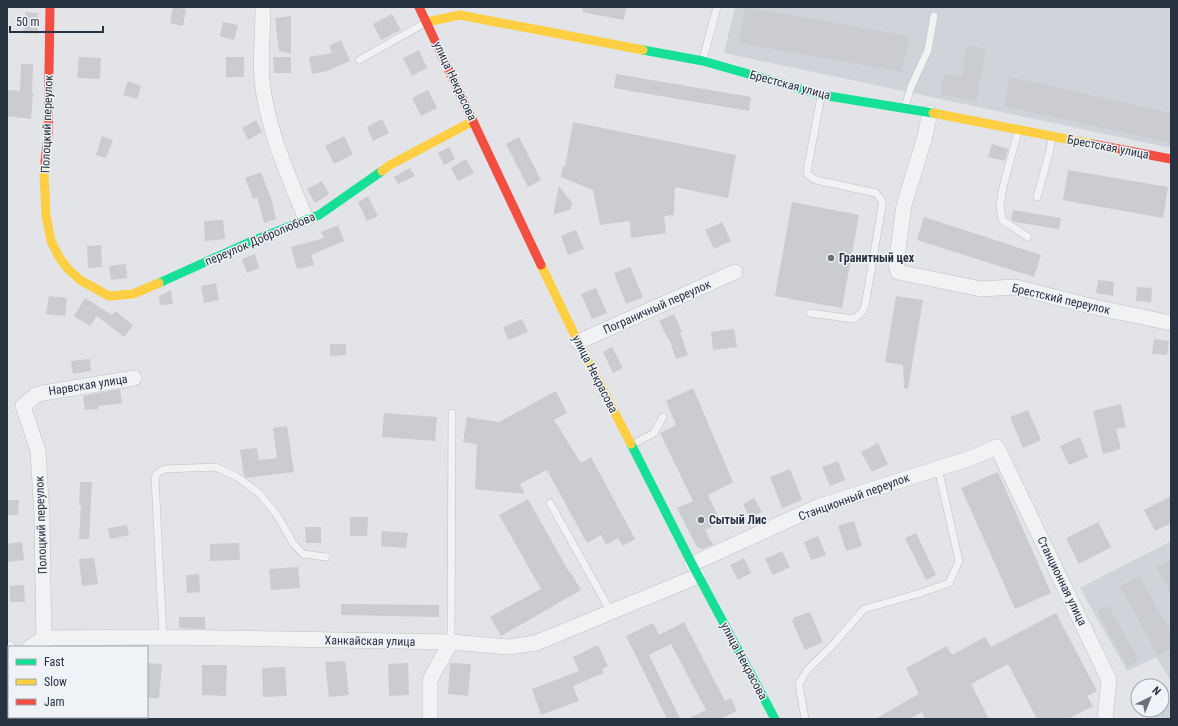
<svg xmlns="http://www.w3.org/2000/svg" width="1178" height="726" viewBox="0 0 1178 726" font-family="'Roboto Condensed',sans-serif">
<rect width="100%" height="100%" fill="#e2e4e7"/>
<g fill="#d0d4da">
<path d="M735,7H1171V148L724,53Z"/>
<path d="M1171,541V681L1156,657L1127,671L1080,588Z"/>
<path d="M1171,700V719H1153L1162,710Z"/>
</g>
<g fill="#cacccf">
<path d="M173,7L186,9L183,26L170,23Z"/>
<path d="M583,7H626L624,20L582,12Z"/>
<path d="M745,7L909,36L902,72L739,43Z"/>
<path d="M26,12L38,13V34L23,33Z"/>
<path d="M392,14L401,30L381,40L373,24Z"/>
<path d="M291,16V54L279,51L275,18Z"/>
<path d="M223,22L238,25L234,40L220,36Z"/>
<path d="M341,40L350,61L327,71L312,74L309,57L332,53L329,46Z"/>
<path d="M967,45L986,49L976,101L940,95L944,74L962,77Z"/>
<path d="M419,50L427,68L412,76L403,58Z"/>
<path d="M79,57L101,58L100,79L77,78Z"/>
<rect x="226" y="57" width="18" height="20"/>
<path d="M273,57H291V73H274Z"/>
<path d="M21,64H33L32,93H33L31,119L7,116V90L20,91Z"/>
<path d="M616,74L751,97L749,111L614,88Z"/>
<path d="M1010,77L1171,113V143L1004,106Z"/>
<path d="M128,81L141,86L137,99L123,95Z"/>
<path d="M428,90L437,108L421,116L412,98Z"/>
<path d="M382,119L389,133L373,141L367,127Z"/>
<path d="M256,120L262,132L248,140L242,128Z"/>
<path d="M573,122L736,155L728,198L675,187L674,215L664,216L666,233L631,238L630,221L600,225L593,190L561,177L563,166L565,167Z"/>
<path d="M102,136L113,140L106,158L96,155Z"/>
<path d="M344,136L353,154L334,164L325,146Z"/>
<path d="M519,137L541,180L528,187L506,144Z"/>
<path d="M992,144L1008,149L1005,161L988,157Z"/>
<path d="M449,147L455,159L444,165L438,153Z"/>
<path d="M466,159L474,173L458,181L451,168Z"/>
<path d="M410,168L415,176L398,184L394,177Z"/>
<path d="M1068,170L1168,187L1163,218L1063,200Z"/>
<path d="M261,172L272,201L276,219L264,223L257,197L253,199L245,178Z"/>
<path d="M322,181L329,194L315,203L307,189Z"/>
<path d="M559,186L572,203L571,209L553,215Z"/>
<path d="M368,196L378,216L367,221L358,202Z"/>
<path d="M792,202L859,215L842,308L775,296Z"/>
<path d="M1013,210L1061,218L1059,229L1015,222L1011,220Z"/>
<path d="M924,217L1041,255L1034,277L917,240Z"/>
<path d="M223,220L225,239L205,241L204,221Z"/>
<path d="M722,222L731,241L714,249L705,230Z"/>
<path d="M338,225L344,241L311,255L314,265L297,269L291,247L324,238L321,232Z"/>
<path d="M576,230L584,249L568,255L561,236Z"/>
<path d="M101,245L102,267L88,268L87,246Z"/>
<path d="M255,254L259,268L247,273L242,259Z"/>
<path d="M126,264L127,278L111,280L109,266Z"/>
<path d="M630,267L643,297L626,304L614,273Z"/>
<path d="M1098,280L1114,282L1113,296L1096,293Z"/>
<path d="M216,283L219,300L204,303L201,286Z"/>
<path d="M1137,287L1152,288L1151,302L1136,301Z"/>
<path d="M596,288L607,313L592,319L581,294Z"/>
<path d="M171,290L173,304L160,305L159,296Z"/>
<path d="M49,296L67,298L65,316L46,314Z"/>
<path d="M896,296L923,300L908,389L904,388L903,365L885,362Z"/>
<path d="M85,298L112,315L115,311L133,325L124,337L97,316L90,326L74,316Z"/>
<path d="M674,314L682,332L680,333L688,355L676,359L669,338L668,339L659,321Z"/>
<path d="M522,319L528,332L508,340L503,327Z"/>
<path d="M734,329L737,347L713,350L711,332Z"/>
<path d="M1154,339L1169,341L1167,355L1152,354Z"/>
<path d="M330,344H346V355L330,356Z"/>
<path d="M612,347L623,368L613,373L603,352Z"/>
<path d="M90,359L91,371L73,374L71,361Z"/>
<path d="M693,388L733,482L708,495L721,522L705,530L713,545L702,549L697,547L677,508L693,501L660,433L676,425L666,401Z"/>
<path d="M120,389L122,403L98,406V409L85,410L83,396Z"/>
<path d="M556,391L567,413L554,420L581,463L591,457L635,539L623,546L618,538L606,545L601,535L587,543L547,470L520,484L525,494L475,489L477,444L463,442L467,417L499,422Z"/>
<path d="M1121,404L1126,427L1116,429L1121,449L1103,454L1093,411Z"/>
<path d="M1028,410L1041,440L1023,448L1010,417Z"/>
<path d="M384,413L437,417L435,441L382,437Z"/>
<path d="M287,426L294,472L247,478L244,476L240,450L257,448L259,460L277,458L273,428Z"/>
<path d="M1080,437L1088,457L1069,465L1060,446Z"/>
<path d="M878,443L888,464L872,472L861,452Z"/>
<path d="M838,461L845,480L830,486L822,467Z"/>
<path d="M790,469L802,500L782,508L770,477Z"/>
<path d="M998,472L1051,593L1015,609L961,488Z"/>
<path d="M80,482H92L89,539H79L81,505H79Z"/>
<path d="M1171,496V523L1155,531L1144,510Z"/>
<path d="M754,498L762,512L750,518L743,504Z"/>
<path d="M528,499L569,572H570L581,590L501,636L490,617L541,589L499,515Z"/>
<path d="M7,500H19L18,515H7Z"/>
<path d="M350,517H368L367,536H350Z"/>
<path d="M854,521L862,546L846,551L838,526Z"/>
<path d="M1098,522L1111,547L1079,564L1066,538Z"/>
<path d="M127,525L129,535L110,539L108,528Z"/>
<path d="M305,527H321V543H306Z"/>
<path d="M382,531L408,533L406,548L381,546Z"/>
<path d="M916,533L936,575L926,580L905,538Z"/>
<path d="M818,536L826,555L811,560L804,542Z"/>
<path d="M22,542L24,560L8,562L7,544Z"/>
<path d="M239,543L240,560L210,561V544Z"/>
<path d="M782,551L790,567L773,575L765,559Z"/>
<path d="M94,558L98,584L82,586L79,559Z"/>
<path d="M744,558L751,573L738,580L730,565Z"/>
<path d="M1171,559V594L1156,567Z"/>
<path d="M298,567L300,588L271,590L269,569Z"/>
<path d="M199,574L200,592L187,593L186,575Z"/>
<path d="M1139,575L1171,633V649L1158,656L1120,586Z"/>
<path d="M24,585L25,602H10V586Z"/>
<path d="M341,604L439,605V617L341,615Z"/>
<path d="M1108,605L1139,660L1127,666L1097,611Z"/>
<path d="M810,612L823,642L805,650L792,621L794,620L793,618Z"/>
<path d="M1056,613L1097,691L1087,696L1093,706L1068,719H1037L1008,664L971,684L989,719H925L922,712L909,719H875L919,694L906,668L947,646L952,655L985,637L991,647Z"/>
<path d="M179,617H205V629L179,628Z"/>
<path d="M684,622L725,701L731,698L737,711L721,719H688L706,710L671,644L649,655L680,719H667L626,636L653,623L659,635Z"/>
<path d="M598,645L608,666L602,669L604,673L573,686L579,701L541,715L532,689L579,671L573,657Z"/>
<path d="M345,661L349,695L329,697L325,662Z"/>
<path d="M147,663L162,664L159,698H147Z"/>
<path d="M408,663L409,695L389,696L388,664Z"/>
<path d="M450,663L471,664L468,696L448,694Z"/>
<path d="M202,665H227L226,696L202,695Z"/>
<path d="M285,667L287,696L263,697L262,668Z"/>
</g>
<g fill="none" stroke-linecap="round" stroke-linejoin="round">
<g stroke="#c0c2c5" stroke-width="8">
<g id="lane">
<path d="M703,59L717,7"/>
<path d="M359,60L425,23"/>
<path d="M905,107L911,87L928,50L934,16"/>
<path d="M1018,132L1003,187L1000,206L1002,220L1028,237"/>
<path d="M1037,197L1049,154L1052,137"/>
<path d="M810,313L853,319C859,316 863,312 865,306L882,206V201L876,193L816,180L808,175L807,171L821,97"/>
<path d="M633,444L654,433L663,417"/>
<path d="M550,503L611,612"/>
<path d="M163,637L155,478C157,472 160,471 165,469L216,467L237,477L259,493L277,515L293,543L303,554L326,557"/>
<path d="M451,642L452,413"/>
<path d="M805,719L799,684L807,670L832,646L864,609L917,594L949,583L959,561L938,468"/>
</g>
</g>
<g stroke="#c0c2c5" stroke-width="16">
<g id="street">
<path d="M263,7C263,31 260,56 262,80C267,129 288,175 306,219"/>
<path d="M930,113L924,140L904,205L896,265L898,272L981,289L1015,287L1090,306L1171,323"/>
<path d="M578,342L735,272"/>
<path d="M692,564L817,507L971,458L997,447L1109,680L1105,719"/>
<path d="M30,647L44,638L163,637L451,642L508,647L536,643L698,576"/>
<path d="M44,647L42,516L38,451L23,406L36,395L43,393L134,378"/>
<path d="M7,649H9"/>
<path d="M43,719V717"/>
<path d="M430,719V681L433,674L451,642"/>
</g>
</g>
<use href="#lane" stroke="#f1f2f3" stroke-width="7"/>
<use href="#street" stroke="#f1f2f3" stroke-width="15"/>
<g stroke="#16e098" stroke-width="9">
<path d="M643,50L703,61L822,95L933,113"/>
<path d="M159,283L252,241L319,215L382,171"/>
<path d="M631,444L692,564L775,719"/>
</g>
<g stroke="#ffcf43" stroke-width="9">
<path d="M427,22L460,15L643,50"/>
<path d="M933,113L1092,144"/>
<path d="M45,162L44,174L46,215L51,241L59,257L68,269L80,280L109,296L133,294L159,283"/>
<path d="M382,171L390,165L473,121"/>
<path d="M541,265L578,342L631,444"/>
</g>
<g stroke="#f24e42" stroke-width="9">
<path d="M419,7L541,265"/>
<path d="M1092,144L1171,159"/>
<path d="M45,162L48,135L50,7"/>
</g>
</g>
<g fill="#69707a" stroke="#eff2f6" stroke-width="1.5">
<circle cx="831" cy="258" r="4"/>
<circle cx="701" cy="520" r="4"/>
</g>
<g text-anchor="middle" stroke-width="3" stroke-linejoin="round" paint-order="stroke">
<g font-size="12" fill="#283240" stroke="#eff2f6">
<text transform="translate(455 81) rotate(65)" y="4">улица Некрасова</text>
<text transform="translate(790 85) rotate(15)" y="4">Брестская улица</text>
<text transform="translate(47 124) rotate(-88)" y="4">Полоцкий переулок</text>
<text transform="translate(1108 147) rotate(11)" y="4">Брестская улица</text>
<text transform="translate(260 239) rotate(-23)" y="4">переулок Добролюбова</text>
<text transform="translate(1061 299) rotate(13)" y="4">Брестский переулок</text>
<text transform="translate(657 307) rotate(-24)" y="4">Пограничный переулок</text>
<text transform="translate(595 374) rotate(63)" y="4">улица Некрасова</text>
<text transform="translate(88 385) rotate(-9)" y="4">Нарвская улица</text>
<text transform="translate(854 497) rotate(-20)" y="4">Станционный переулок</text>
<text transform="translate(41 525) rotate(-92)" y="4">Полоцкий переулок</text>
<text transform="translate(1062 581) rotate(64)" y="4">Станционная улица</text>
<text transform="translate(370 641) rotate(1)" y="4">Ханкайская улица</text>
<text transform="translate(744 661) rotate(62)" y="4">улица Некрасова</text>
</g>
<g font-size="12" font-weight="bold" fill="#283240" stroke="#eff2f6" text-anchor="start">
<text x="839" y="262">Гранитный цех</text>
<text x="709" y="524">Сытый Лис</text>
</g>
</g>
<rect width="1178" height="726" fill="none" stroke="#283240" stroke-width="16"/>
<rect x="8" y="646" width="140" height="72" fill="#eff2f6" stroke="#9fa5ad"/>
<rect x="16" y="659" width="20" height="6" fill="#16e098" stroke="#9fa5ad"/>
<text x="44" y="666" font-size="12" fill="#283240">Fast</text>
<rect x="16" y="679" width="20" height="6" fill="#ffcf43" stroke="#9fa5ad"/>
<text x="44" y="686" font-size="12" fill="#283240">Slow</text>
<rect x="16" y="699" width="20" height="6" fill="#f24e42" stroke="#9fa5ad"/>
<text x="44" y="706" font-size="12" fill="#283240">Jam</text>
<g transform="translate(1150 698) rotate(43)"><circle r="19" fill="#eff2f6" stroke="#9fa5ad"/>
<path d="M0-3L7 15L0 10L-7 15Z" fill="#69707a"/>
<text y="-6" font-size="11" font-weight="bold" text-anchor="middle" fill="#283240">N</text>
</g>
<path d="M10 26v6h93v-6" fill="none" stroke="#283240" stroke-width="2"/>
<text x="16" y="26" font-size="12" fill="#283240" stroke="#eff2f6" stroke-width="3" paint-order="stroke">50 m</text>
</svg>
